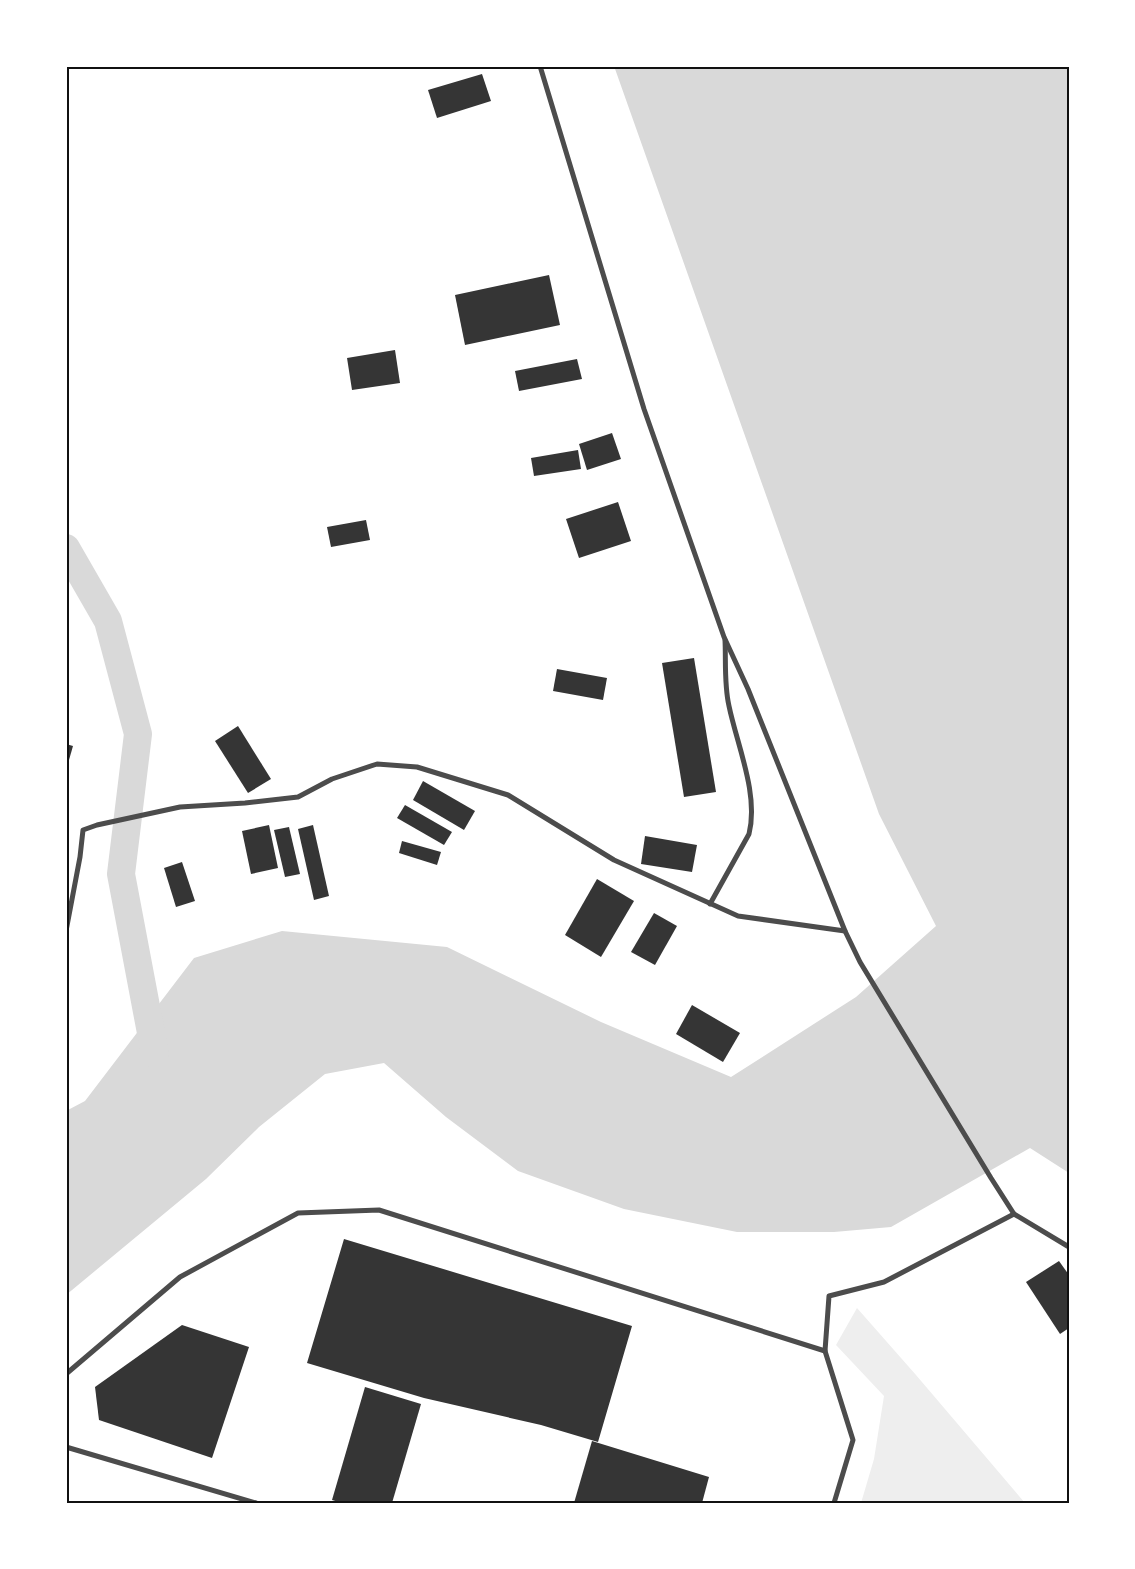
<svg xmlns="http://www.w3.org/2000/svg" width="1135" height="1569" viewBox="0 0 1135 1569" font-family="Signika,sans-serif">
<rect width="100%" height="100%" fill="#fff"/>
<path fill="#eee" d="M857,1308L916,1375L1025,1503H861L874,1459L884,1396L836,1345Z"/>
<path fill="#d9d9d9" d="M614,66H1069V1173L1030,1148L891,1227L834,1232H737L624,1209L518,1171L446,1117L384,1063L325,1074L259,1127L206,1179L66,1295V1111L85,1101L194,958L282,931L447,947L601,1022L731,1077L856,997L936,926L879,814Z"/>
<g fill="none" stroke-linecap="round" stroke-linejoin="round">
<path stroke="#d9d9d9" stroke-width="28" d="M66,548L108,621L138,734L121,874L155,1054"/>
</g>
<g fill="#353535">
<path d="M482,74L491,101L437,118L428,90Z"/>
<path d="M549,275L560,325L465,345L455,295Z"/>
<path d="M395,350L400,383L352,390L347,358Z"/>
<path d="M577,359L582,379L519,391L515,371Z"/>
<path d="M612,433L621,459L587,470L579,444Z"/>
<path d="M578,450L581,469L534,476L531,458Z"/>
<path d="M618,502L631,541L579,558L566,519Z"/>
<path d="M366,520L370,540L331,547L327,527Z"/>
<path d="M694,658L716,792L684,797L662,663Z"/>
<path d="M557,669L607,678L603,700L553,691Z"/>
<path d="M238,726L271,779L248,793L215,741Z"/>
<path d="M66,744L73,746L67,767H66Z"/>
<path d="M423,781L475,811L464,830L413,800Z"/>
<path d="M405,805L452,832L444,845L397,818Z"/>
<path d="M269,825L278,868L251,874L242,831Z"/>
<path d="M313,825L329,896L314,900L298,829Z"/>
<path d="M289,827L300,874L285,877L274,830Z"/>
<path d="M645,836L697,845L692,872L641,864Z"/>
<path d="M402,841L441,852L437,865L399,853Z"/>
<path d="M182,862L195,901L176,907L164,868Z"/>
<path d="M597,879L634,901L601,957L565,935Z"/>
<path d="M654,913L677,926L655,965L631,952Z"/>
<path d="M692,1005L740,1033L723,1062L676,1034Z"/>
<path d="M344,1239L632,1326L598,1442L541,1425L424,1398L307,1363Z"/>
<path d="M1059,1261L1069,1275V1328L1060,1334L1026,1282Z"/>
<path d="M182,1325L249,1347L212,1458L99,1420L95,1387Z"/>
<path d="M365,1387L421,1404L392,1503H342L332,1500Z"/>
<path d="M592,1441L709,1477L702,1503H574Z"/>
</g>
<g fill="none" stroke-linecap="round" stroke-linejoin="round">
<g stroke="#4c4c4c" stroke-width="5">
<path d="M540,66L644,409L724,637L748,689L845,931L860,962L991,1178L1014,1214"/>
<path d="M710,904L749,834C759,794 737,745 729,706C724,685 726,661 725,640"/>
<path d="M66,931L80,857L83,830L97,825L180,807L245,803L298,797L332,779L377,764L417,767L508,795L614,860L738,916L845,931"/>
<path d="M66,1374L180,1277L298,1213L379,1210L825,1351"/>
<path d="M66,1447L256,1503"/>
<path d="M834,1503L853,1440L825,1351L829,1296L884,1282L1014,1214L1069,1247"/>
</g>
</g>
<rect width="1135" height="1569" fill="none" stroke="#ffffff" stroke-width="135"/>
<rect x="68" y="68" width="1000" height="1434" fill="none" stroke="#111" stroke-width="2"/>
</svg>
